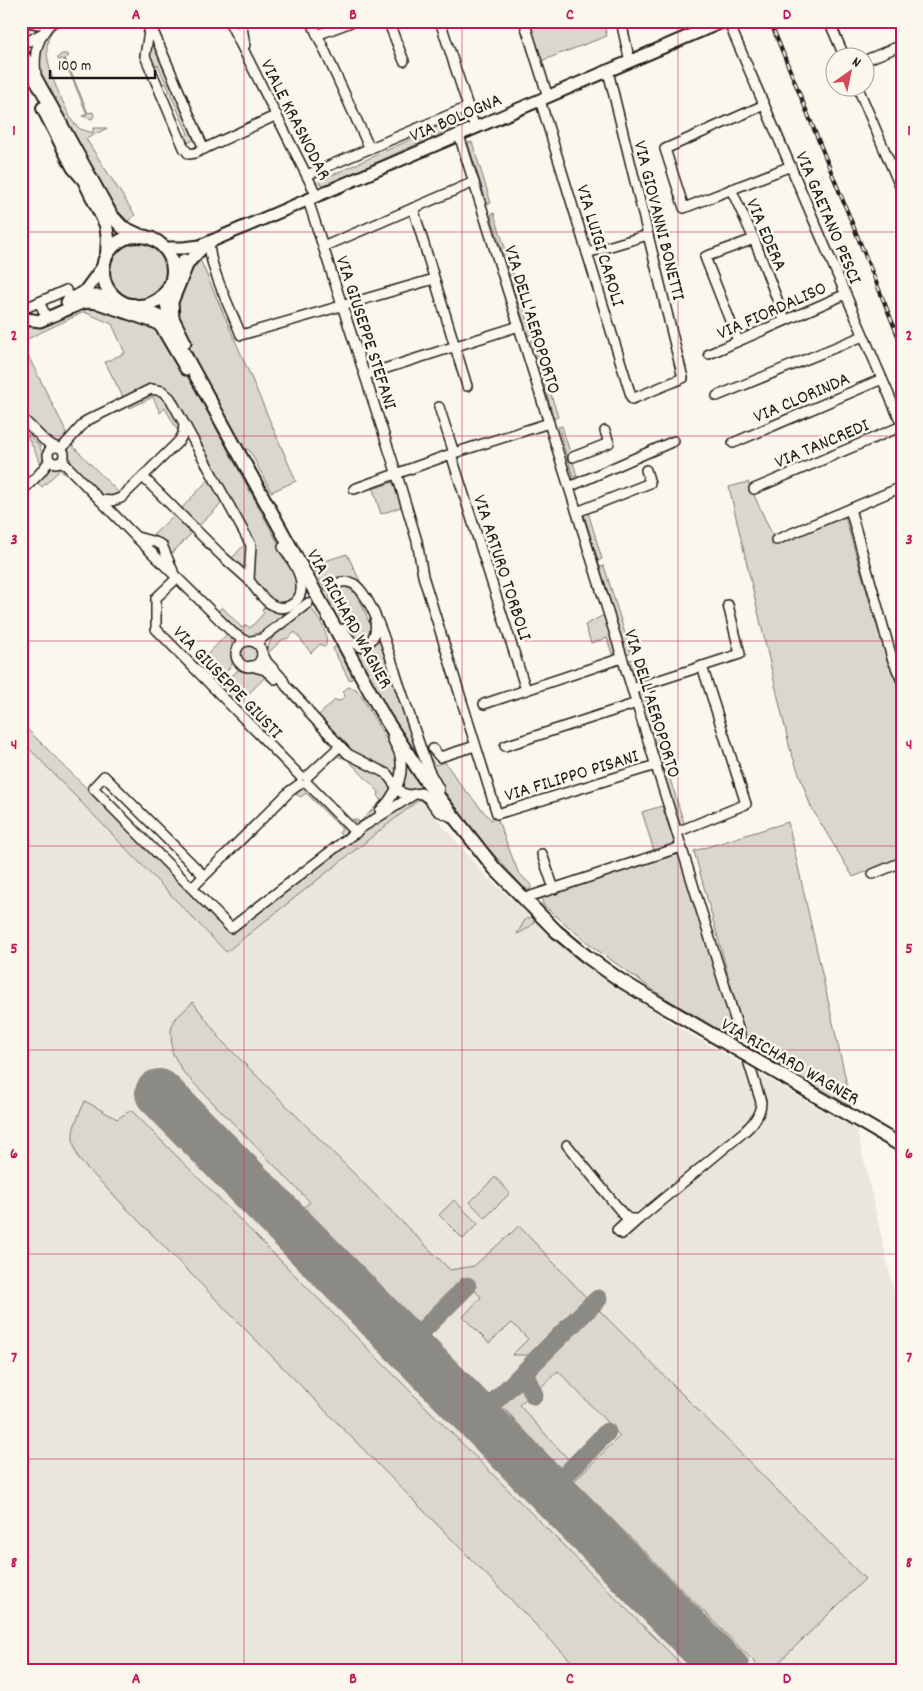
<svg xmlns="http://www.w3.org/2000/svg" width="923" height="1691" viewBox="0 0 923 1691" font-family="Dekko,sans-serif">
<rect width="100%" height="100%" fill="#fbf7ec"/>
<filter id="ink" filterUnits="userSpaceOnUse"><feTurbulence type="fractalNoise" baseFrequency=".02" numOctaves="2"/><feDisplacementMap in="SourceGraphic" scale="10" xChannelSelector="R" yChannelSelector="G"/><feConvolveMatrix kernelMatrix="1 2 1 2 8 2 1 2 1" color-interpolation-filters="sRGB"/></filter>
<g filter="url(#ink)">
<path fill="#eae6dc" d="M21,740L226,952L420,799L487,877L563,946L592,969L676,1026L857,1130L902,1327V1670H21Z"/>
<g fill="#dad7ce" stroke="#7b7a75">
<path d="M66,21H70C64,24 57,26 53,30C35,53 62,99 72,121L80,129L93,133V128H107L86,139L135,215L128,221L118,211L77,145L41,79L39,69V50L49,29Z"/>
<path d="M529,21H603L607,36L541,61Z"/>
<path d="M39,26C34,34 31,38 21,38V33L23,30Z"/>
<path d="M154,44L193,135V139L191,142H187L184,137L188,134L158,65L153,66L147,52L149,46Z"/>
<path d="M62,54H67L69,56L65,58L88,113L93,112L94,116L92,119L82,116L87,114L64,59L58,60V57Z"/>
<path d="M460,117L464,123L326,185L320,184L319,181Z"/>
<path d="M472,142L491,203L487,204L468,143Z"/>
<path d="M494,213L532,334L528,336L491,214Z"/>
<circle cx="138" cy="271" r="30"/>
<path d="M199,257L296,481L271,492L250,451L242,447L201,375L195,358L177,323L174,314L187,269Z"/>
<path d="M81,306H91L149,323L160,333L196,391L297,578C298,593 295,598 283,606L271,602L252,580L253,546L174,398L147,387L123,397L105,362L125,353L112,324L84,312L21,342V331Z"/>
<path d="M534,339L558,417L554,419L531,341Z"/>
<path d="M21,342L64,427L66,434C62,441 60,442 52,442L21,415Z"/>
<path d="M152,393L165,396L180,420V435L165,408L160,413L153,397L130,408L126,403Z"/>
<path d="M562,426L577,476L573,477L558,427Z"/>
<path d="M21,428L39,445L44,457L41,464L25,431L21,433Z"/>
<path d="M72,445L120,494L118,496L105,498L72,466L68,450Z"/>
<path d="M58,466L66,470L64,473L60,470L42,487L37,482L51,468Z"/>
<path d="M209,479L222,503L198,527L180,510Z"/>
<path d="M393,482L401,507L381,514L373,489Z"/>
<path d="M748,482L777,545L844,514L880,636L902,692V857L853,877L811,807L790,749L729,487Z"/>
<path d="M588,512L602,559L598,561L584,514Z"/>
<path d="M175,514L194,531L170,555L150,538Z"/>
<path d="M246,543L247,574L231,559Z"/>
<path d="M347,554L361,583C347,575 336,578 322,585L312,565Z"/>
<path d="M604,566L631,653L627,655L600,567Z"/>
<path d="M340,586C360,588 364,612 371,627L372,633L363,643L354,641L328,595Z"/>
<path d="M267,605L293,607C283,614 256,640 245,635C239,632 224,616 218,611L222,607L242,628L246,625L250,628L264,613L262,610Z"/>
<path d="M311,607C317,618 331,633 325,647L320,644L311,653L295,632L287,639H283L268,653C266,633 296,618 311,607Z"/>
<path d="M604,615L617,656L613,657L607,638L591,643L585,625Z"/>
<path d="M228,633L232,639V665L215,684L205,674L212,668L203,659Z"/>
<path d="M377,634L415,743V747L413,748H410L354,652L357,649Z"/>
<circle cx="249" cy="653" r="9"/>
<path d="M334,647H337L353,678L350,680L348,678L333,649Z"/>
<path d="M633,659L640,681L636,682L629,660Z"/>
<path d="M249,668L267,675L237,706L219,688L238,670Z"/>
<path d="M348,687L356,689L360,694L392,749C397,760 398,770 394,781L352,754L318,716L335,700L340,701L345,696L343,692Z"/>
<path d="M643,689L663,755L658,756L638,691Z"/>
<path d="M21,723L231,932L359,834L418,797L420,799L226,952L21,740Z"/>
<path d="M340,751L384,774L393,788L377,811L361,824H358L352,819L356,820L360,822L381,801L378,797L379,792L347,759L344,757L340,758L336,754Z"/>
<path d="M426,751L435,765L445,762L460,784L491,820L497,818L518,872L531,885V888L529,890L523,887L461,818L458,810L431,773Z"/>
<path d="M404,762L424,791L409,792L401,788Z"/>
<path d="M665,763L684,823L679,825L660,764Z"/>
<path d="M301,789H307L348,830L342,836L339,833L342,829L306,793L301,797L294,793Z"/>
<path d="M662,806L675,845L654,851L642,812Z"/>
<path d="M788,822L852,1107L748,1047L694,851Z"/>
<path d="M679,854L739,1042L662,996L594,948L543,905L542,899L547,895Z"/>
<path d="M532,916L535,917C534,927 525,930 517,934L525,920Z"/>
<path d="M193,1002L223,1042L450,1270L474,1266L519,1226L586,1297L528,1355H512L528,1339L512,1323L489,1343L463,1317L481,1297L464,1279L418,1326L303,1208L310,1202L183,1072L172,1052L171,1030L174,1020Z"/>
<path d="M85,1101L117,1119L131,1110L687,1670H580L80,1161C67,1133 74,1127 85,1101Z"/>
<path d="M495,1177L510,1193L485,1218L470,1202Z"/>
<path d="M454,1200L478,1224L463,1239L439,1215Z"/>
<path d="M599,1310L865,1579L771,1670H762L574,1481L620,1436L558,1371L539,1389L533,1373Z"/>
<path d="M522,1388L529,1396L519,1405L569,1460L560,1469L502,1406Z"/>
</g>
<g fill="none" stroke-linecap="round" stroke-linejoin="round">
<g stroke="#8c8a84" stroke-width="19">
<path d="M407,1346L467,1286"/>
<path d="M524,1373L534,1395"/>
<path d="M478,1418L598,1299"/>
<path d="M550,1491L607,1432"/>
</g>
<path stroke="#8c8a84" stroke-width="48" d="M159,1093L726,1670"/>
<g stroke="#1c1c1c" stroke-width="12">
<g id="street">
<path d="M27,21L37,24L53,22"/>
<path d="M229,21L317,196"/>
<path d="M241,21L245,45"/>
<path d="M311,21L370,149"/>
<path d="M388,21L404,61"/>
<path d="M440,21L475,128"/>
<path d="M524,21L548,97"/>
<path d="M621,21L630,62"/>
<path d="M728,21L902,425"/>
<path d="M829,21L845,58"/>
<path d="M150,24L204,149"/>
<path d="M150,25L145,56L184,148L189,154L195,153L277,115"/>
<path d="M317,35L354,21"/>
<path d="M21,41H29L41,34"/>
<path d="M866,60L902,45"/>
<path d="M36,74C33,54 37,37 52,22"/>
<path d="M858,88L902,191"/>
<path d="M540,100L632,399L683,378L608,71"/>
<path d="M764,105L665,149L684,208L791,166"/>
<path d="M459,135L761,1102C761,1114 754,1123 745,1131L639,1219H629L617,1230L622,1234L639,1219"/>
<path d="M307,175L468,107"/>
<path d="M731,189L754,239L785,320"/>
<path d="M308,200L397,475L417,541L423,576L497,814L656,765"/>
<path d="M413,208L467,386"/>
<path d="M210,242C206,261 233,314 241,335L434,279"/>
<path d="M323,247L474,182"/>
<path d="M587,253L648,235"/>
<path d="M39,302L44,312"/>
<path d="M21,310L66,290L71,300"/>
<path d="M738,341L705,257L754,239"/>
<path d="M709,354L846,294"/>
<path d="M365,375L519,326"/>
<path d="M717,396L863,336"/>
<path d="M439,407L454,453"/>
<path d="M21,417L44,440L55,447"/>
<path d="M733,443L882,379"/>
<circle cx="56" cy="455" r="8"/>
<path d="M62,448L86,421L151,389L162,391L170,398L251,545L249,580C259,594 275,618 294,603C300,598 302,592 301,585C301,572 290,558 283,547"/>
<path d="M451,454L526,690"/>
<path d="M573,457L609,443L605,431"/>
<path d="M62,461L134,535L233,633L246,641"/>
<path d="M143,477L222,556L249,580"/>
<path d="M569,487L674,441"/>
<path d="M354,489L454,453L549,423"/>
<path d="M754,489L902,426"/>
<path d="M21,492L40,473L50,460"/>
<path d="M100,500L112,501L121,498L179,441L183,434L184,424"/>
<path d="M850,509L892,658L902,681"/>
<path d="M577,512L650,483L646,470"/>
<path d="M137,537L155,542L162,545L173,571"/>
<path d="M776,540L902,487"/>
<path d="M177,578L156,598V629L300,776"/>
<path d="M329,587C337,583 345,579 354,584C375,599 391,660 399,684C409,713 418,742 429,771L439,789"/>
<path d="M342,629L351,641L361,647C373,643 377,633 375,621"/>
<path d="M252,641L261,639L308,603"/>
<circle cx="249" cy="654" r="13"/>
<path d="M262,653L267,662L282,678L286,686L304,705L312,716L348,754L387,774L397,788L402,793L410,795L421,793L428,798L438,811L452,817"/>
<path d="M251,666L265,670L275,679"/>
<path d="M632,689L740,654L728,605"/>
<path d="M484,704L622,658"/>
<path d="M505,746L637,703"/>
<path d="M433,749L440,757L475,746"/>
<path d="M307,777L340,746"/>
<path d="M307,783L356,833"/>
<path d="M380,811C394,797 405,777 400,756C399,750 394,744 392,737"/>
<path d="M677,832L746,804L702,666"/>
<path d="M542,854L554,889"/>
<path d="M873,874L902,862"/>
<path d="M204,876L104,776L93,788L231,928L361,828L415,794"/>
<path d="M192,888L290,791L300,784"/>
<path d="M531,896L681,847"/>
<path d="M567,1145L623,1214L629,1219"/>
</g>
</g>
<g stroke="#1c1c1c" stroke-width="15">
<g id="secondary">
<path d="M164,248H183L200,246L724,21"/>
<path d="M172,276L184,260"/>
<path d="M84,296H114"/>
<path d="M67,302L85,291L104,265"/>
<path d="M26,319L40,321L82,303L89,302L98,303L157,323L162,328L186,369"/>
<path d="M185,342L173,318L172,302L188,263L204,246"/>
</g>
</g>
<g stroke="#1c1c1c" stroke-width="16">
<g id="primary">
<path d="M21,52L111,215L122,227L141,236"/>
<path d="M43,108L73,167L84,180L106,225L108,238L107,254"/>
<circle cx="138" cy="271" r="35"/>
<path d="M169,287L167,306L171,328"/>
<path d="M133,305L159,317L171,330L384,717L425,780L495,869L556,931L586,956L620,980L663,1006"/>
</g>
</g>
<use href="#street" stroke="#fbf7ec" stroke-width="9"/>
<use href="#secondary" stroke="#fbf7ec" stroke-width="11"/>
<use href="#primary" stroke="#fbf7ec" stroke-width="12"/>
<g stroke="#1c1c1c" stroke-width="4">
<path id="rail" d="M770,21L902,346"/>
</g>
<use href="#rail" stroke="#fbf7ec" stroke-width="2" stroke-dasharray="5.5" stroke-linecap="butt"/>
<g stroke="#1c1c1c" stroke-width="16" stroke-linecap="butt">
<path id="primary-bridge" d="M663,1006L902,1146"/>
</g>
<use href="#primary-bridge" stroke="#fbf7ec" stroke-width="12"/>
</g>
</g>
<path fill="none" stroke="#c2185b" stroke-width="1" stroke-opacity="0.55" d="M244,21V1670M462,21V1670M678,21V1670M21,232H902M21,436H902M21,641H902M21,846H902M21,1050H902M21,1254H902M21,1459H902"/>
<g text-anchor="middle" stroke-width="5" stroke-linejoin="round" paint-order="stroke">
<g font-size="19" fill="#1c1c1c" stroke="#fbf7ec">
<text transform="translate(455 116) rotate(-23)" y="7">VIA BOLOGNA</text>
<text transform="translate(297 119) rotate(63)" y="7">VIALE KRASNODAR</text>
<text transform="translate(830 217) rotate(67)" y="7">VIA GAETANO PESCI</text>
<text transform="translate(661 220) rotate(76)" y="7">VIA GIOVANNI BONETTI</text>
<text transform="translate(768 234) rotate(67)" y="7">VIA EDERA</text>
<text transform="translate(602 245) rotate(73)" y="7">VIA LUIGI CAROLI</text>
<text transform="translate(771 309) rotate(-24)" y="7">VIA FIORDALISO</text>
<text transform="translate(534 319) rotate(73)" y="7">VIA DELL'AEROPORTO</text>
<text transform="translate(368 332) rotate(72)" y="7">VIA GIUSEPPE STEFANI</text>
<text transform="translate(801 396) rotate(-23)" y="7">VIA CLORINDA</text>
<text transform="translate(821 442) rotate(-23)" y="7">VIA TANCREDI</text>
<text transform="translate(504 567) rotate(72)" y="7">VIA ARTURO TORBOLI</text>
<text transform="translate(351 618) rotate(61)" y="7">VIA RICHARD WAGNER</text>
<text transform="translate(229 681) rotate(46)" y="7">VIA GIUSEPPE GIUSTI</text>
<text transform="translate(654 703) rotate(73)" y="7">VIA DELL'AEROPORTO</text>
<text transform="translate(571 774) rotate(-17)" y="7">VIA FILIPPO PISANI</text>
<text transform="translate(791 1060) rotate(30)" y="7">VIA RICHARD WAGNER</text>
</g>
</g>
<rect width="923" height="1691" fill="none" stroke="#fbf7ec" stroke-width="55"/>
<g transform="translate(850 72) rotate(33)"><circle r="24" fill="#fbf7ec" stroke="#a29f99"/>
<path d="M0-4L9 19L0 12L-9 19Z" fill="#d1495b"/>
<text y="-8" font-size="14" font-weight="bold" text-anchor="middle" fill="#1c1c1c">N</text>
</g>
<path d="M50 70v8h105v-8" fill="none" stroke="#1c1c1c" stroke-width="2.5"/>
<text x="58" y="70" font-size="15" fill="#1c1c1c" stroke="#fbf7ec" stroke-width="4" paint-order="stroke">100 m</text>
<rect x="28" y="28" width="868" height="1636" fill="none" stroke="#c2185b" stroke-width="2"/>
<g font-size="16" text-anchor="middle" font-weight="bold" fill="#c2185b">
<text x="136" y="19">A</text>
<text x="353" y="19">B</text>
<text x="570" y="19">C</text>
<text x="787" y="19">D</text>
<text x="14" y="135">1</text>
<text x="909" y="135">1</text>
<text x="14" y="340">2</text>
<text x="909" y="340">2</text>
<text x="14" y="544">3</text>
<text x="909" y="544">3</text>
<text x="14" y="749">4</text>
<text x="909" y="749">4</text>
<text x="14" y="953">5</text>
<text x="909" y="953">5</text>
<text x="14" y="1158">6</text>
<text x="909" y="1158">6</text>
<text x="14" y="1362">7</text>
<text x="909" y="1362">7</text>
<text x="14" y="1567">8</text>
<text x="909" y="1567">8</text>
<text x="136" y="1683">A</text>
<text x="353" y="1683">B</text>
<text x="570" y="1683">C</text>
<text x="787" y="1683">D</text>
</g>
</svg>
